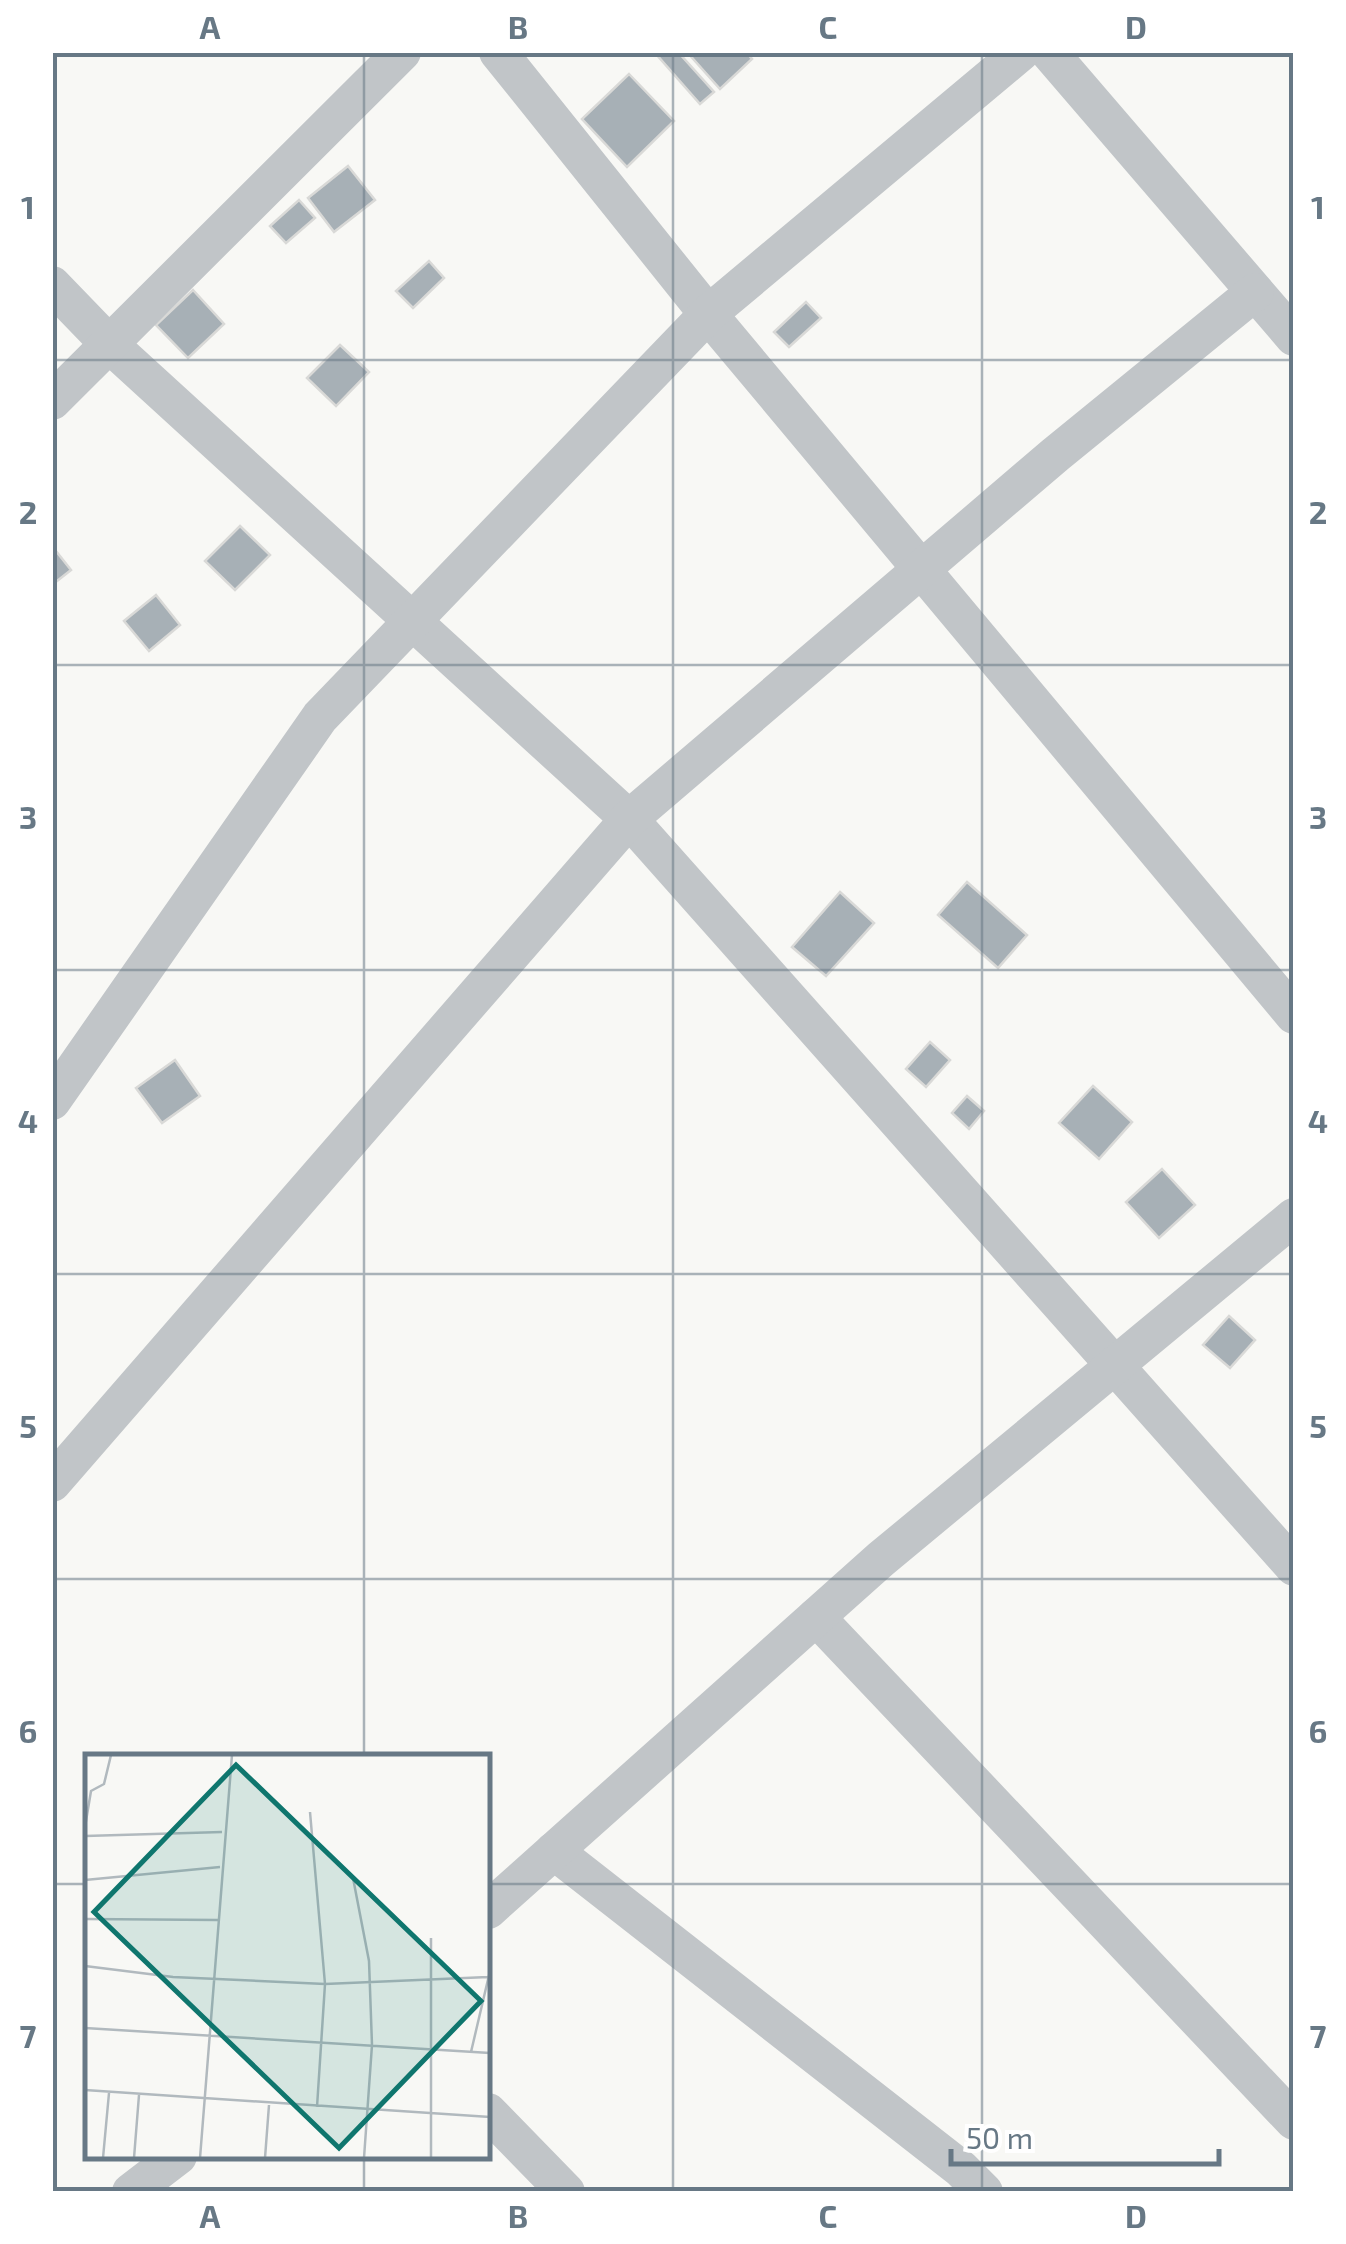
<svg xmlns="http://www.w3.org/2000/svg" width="1346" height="2244" viewBox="0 0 1346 2244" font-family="'Exo 2',sans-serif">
<rect width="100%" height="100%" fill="#f8f8f5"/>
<g fill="#a7b0b6" stroke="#d9d9d7" stroke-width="2.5">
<path d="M659,52H678L714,92L700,104L656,54Z"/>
<path d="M687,52H746L752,59L720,89Z"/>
<path d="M629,74L674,121L627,167L582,119Z"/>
<path d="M348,166L375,200L334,232L308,198Z"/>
<path d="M299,200L315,218L286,243L270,226Z"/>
<path d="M429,261L444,278L413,308L396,291Z"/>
<path d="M193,290L224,324L188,358L156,325Z"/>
<path d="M806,302L821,318L789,347L774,332Z"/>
<path d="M340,345L369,372L336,406L307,378Z"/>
<path d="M240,526L270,555L235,590L205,561Z"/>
<path d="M52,546L71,570L52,585Z"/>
<path d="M156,595L180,625L149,651L124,621Z"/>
<path d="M967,882L1027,935L998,968L938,915Z"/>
<path d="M840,892L874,923L826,976L792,947Z"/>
<path d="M930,1042L950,1060L926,1087L906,1069Z"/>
<path d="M175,1060L200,1096L162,1123L136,1088Z"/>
<path d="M1093,1086L1132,1122L1099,1159L1059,1123Z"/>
<path d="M967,1096L984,1111L969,1129L952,1113Z"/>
<path d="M1162,1169L1195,1205L1159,1238L1126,1202Z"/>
<path d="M1229,1316L1255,1340L1230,1368L1203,1345Z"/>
</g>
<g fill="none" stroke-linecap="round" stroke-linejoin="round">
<g stroke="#c1c5c8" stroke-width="38">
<path d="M498,52L708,314L1294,1015"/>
<path d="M1049,52L1294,337"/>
<path d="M52,285L109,344L629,819L1294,1567"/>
<path d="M52,401L402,52"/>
<path d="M52,1101L320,717L708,314L1021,52"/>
<path d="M52,1483L629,819L1055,455L1255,292"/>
<path d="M816,1617L1294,2121"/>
<path d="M554,1851L961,2169L984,2192"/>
<path d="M488,1910L881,1559L1294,1217"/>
<path d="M488,2112L566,2192"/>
<path d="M131,2192L178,2156"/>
</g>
</g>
<path fill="none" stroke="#677885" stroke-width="2.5" stroke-opacity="0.55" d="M364,52V1756M673,52V2192M982,52V2192M52,360H1294M52,665H1294M52,970H1294M52,1274H1294M52,1579H1294M52,1884H88M488,1884H1294M364,2156V2192"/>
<g transform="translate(85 1754)">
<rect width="405" height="405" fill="#f8f8f5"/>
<path fill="none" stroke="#b1b9be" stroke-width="2.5" d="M225,58L240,230L232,353M0,73L6,37L19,30L26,1M0,82L137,78M268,124L284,207L287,291L279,404M0,126L135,113M0,165L133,166M0,212L88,223L240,230L403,223M0,274L405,299M386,298L405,217M0,336L405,363M18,404L24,339M49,404L54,341M115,404L147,1M180,404L184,351M346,404V184"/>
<path fill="#0f766e" fill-opacity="0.15" stroke="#0f766e" stroke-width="5" d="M151,11L396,247L254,394L9,158Z"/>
<rect width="405" height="405" fill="none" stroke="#677885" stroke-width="5"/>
</g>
<rect width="1346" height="2244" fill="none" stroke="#ffffff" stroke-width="110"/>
<path d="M951 2149v15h268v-15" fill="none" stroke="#677885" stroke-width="5"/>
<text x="966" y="2149" font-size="30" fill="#677885" stroke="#ffffff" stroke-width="8" paint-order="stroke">50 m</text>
<rect x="55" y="55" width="1236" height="2134" fill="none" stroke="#677885" stroke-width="4"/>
<g font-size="32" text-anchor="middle" font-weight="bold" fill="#677885">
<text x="210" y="39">A</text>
<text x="518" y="39">B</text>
<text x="828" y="39">C</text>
<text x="1136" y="39">D</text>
<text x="28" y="219">1</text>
<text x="1318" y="219">1</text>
<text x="28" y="524">2</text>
<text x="1318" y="524">2</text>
<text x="28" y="829">3</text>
<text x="1318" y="829">3</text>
<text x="28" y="1133">4</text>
<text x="1318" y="1133">4</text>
<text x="28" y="1438">5</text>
<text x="1318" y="1438">5</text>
<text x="28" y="1743">6</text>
<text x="1318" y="1743">6</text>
<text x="28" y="2048">7</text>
<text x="1318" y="2048">7</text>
<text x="210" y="2228">A</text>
<text x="518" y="2228">B</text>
<text x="828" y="2228">C</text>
<text x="1136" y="2228">D</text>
</g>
</svg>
